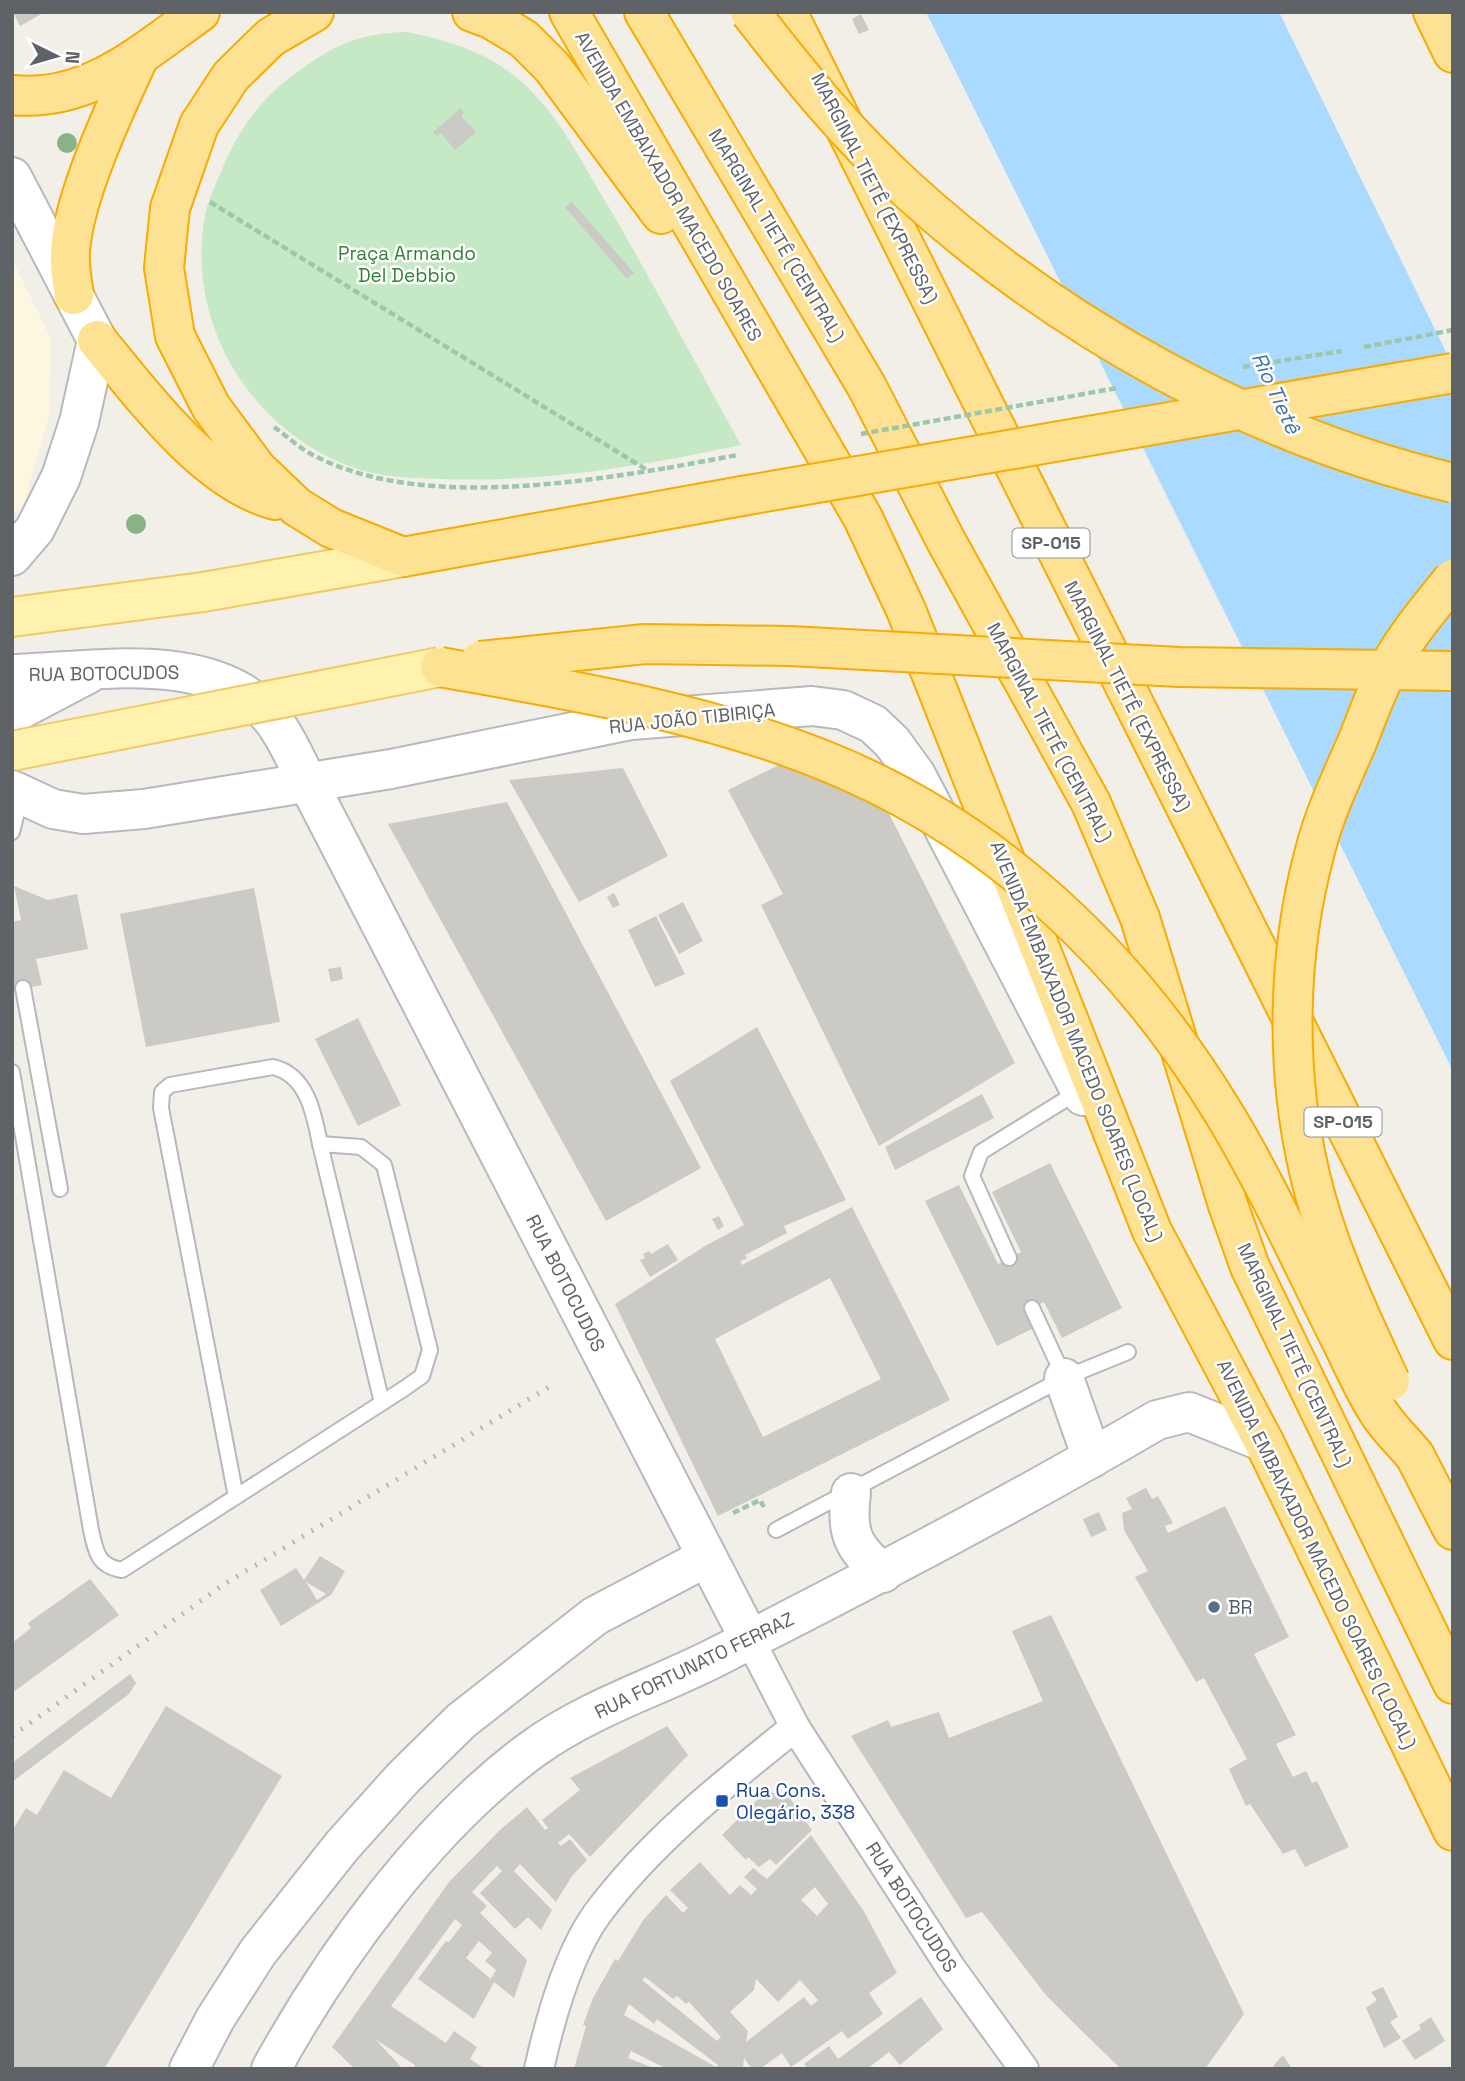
<svg xmlns="http://www.w3.org/2000/svg" width="1465" height="2081" viewBox="0 0 1465 2081" font-family="'Space Grotesk',sans-serif">
<rect width="100%" height="100%" fill="#f1efe8"/>
<path fill="#fef7e0" d="M12,259L51,339L49,416L24,503L12,515Z"/>
<path fill="#c5e8c5" d="M407,32C450,41 494,54 526,86C560,118 580,159 604,199C652,280 695,363 741,445C642,466 543,483 442,479C417,478 389,478 364,471C258,439 187,332 204,222C206,203 216,185 223,167C240,128 261,98 296,73C334,45 359,33 407,32Z"/>
<path fill="#aadaff" d="M926,12H1279L1453,366V1071Z"/>
<g fill="#cccac5" fill-rule="evenodd">
<path d="M13,12H45L20,26Z"/>
<path d="M861,14L869,30L859,34L852,19Z"/>
<path d="M461,108L464,113L461,116L476,132L455,150L441,133L437,136L433,132Z"/>
<path d="M572,202L634,273L627,279L565,207Z"/>
<path d="M828,741L871,778L1015,1063L879,1146L761,905L783,894L728,790Z"/>
<path d="M623,768L668,856L579,902L509,780Z"/>
<path d="M507,802L701,1168L606,1221L388,824Z"/>
<path d="M14,886L48,900L77,894L88,949L36,959L42,985L12,991V922L21,920Z"/>
<path d="M254,888L280,1022L146,1047L120,914Z"/>
<path d="M614,893L620,905L613,908L607,897Z"/>
<path d="M683,902L703,941L679,954L658,915Z"/>
<path d="M656,916L685,974L655,987L628,930Z"/>
<path d="M341,967L343,979L331,982L328,969Z"/>
<path d="M358,1018L401,1105L358,1126L315,1039Z"/>
<path d="M757,1027L846,1200L784,1226L787,1233L745,1255L747,1259L740,1261L742,1265L852,1207L950,1400L718,1516L615,1304L705,1246L744,1225L670,1081ZM830,1278L881,1379L763,1437L715,1339Z"/>
<path d="M982,1094L994,1118L895,1170L885,1147Z"/>
<path d="M1050,1163L1122,1308L1062,1338L1044,1302L1032,1308L1034,1328L997,1346L925,1201L959,1185L998,1264L1021,1252L992,1192Z"/>
<path d="M719,1216L724,1226L718,1230L712,1219Z"/>
<path d="M668,1244L678,1260L650,1277L640,1260L645,1258L643,1254L649,1251L651,1254Z"/>
<path d="M1146,1488L1152,1499L1158,1496L1173,1523L1165,1526L1168,1533L1225,1506L1289,1637L1254,1654L1296,1735L1276,1744L1293,1777L1306,1771L1312,1783L1317,1781L1349,1847L1305,1867L1295,1849L1283,1854L1250,1804L1246,1806L1229,1769L1247,1759L1204,1678L1196,1682L1135,1577L1148,1571L1124,1530L1122,1513L1132,1509L1126,1498Z"/>
<path d="M1099,1512L1107,1530L1091,1537L1083,1519Z"/>
<path d="M320,1556L345,1571L331,1595L281,1626L260,1590L296,1568L304,1580ZM306,1582L326,1594L317,1600Z"/>
<path d="M90,1579L119,1615L12,1693V1643L31,1628L28,1623Z"/>
<path d="M1051,1615L1244,2014L1205,2069H1121L1085,2034L1045,1994L982,1912L966,1918L851,1736L888,1720L891,1727L939,1712L949,1738L1043,1701L1012,1631Z"/>
<path d="M130,1674L136,1683L129,1694L12,1782V1763Z"/>
<path d="M166,1706L282,1776L104,2069H12V1831L26,1808L37,1815L64,1770L111,1798Z"/>
<path d="M667,1726L688,1755L590,1857L569,1834L558,1843L561,1846L570,1839L587,1860L572,1876L556,1902L520,1864L514,1871L552,1910L541,1930L528,1917L515,1929L480,1893L502,1871L497,1866L472,1892L487,1906L480,1913L527,1960L514,1998L494,1982L474,2019L418,1979L446,1941L449,1942L462,1925L455,1919L391,2006L446,2043L454,2031L477,2047L470,2059L485,2069H413L415,2065L375,2039L403,2069H355L332,2047L449,1882L500,1830L527,1807L545,1830L548,1828L542,1820L580,1790L570,1778ZM479,1941L492,1953L485,1961L496,1970L491,1979L466,1958Z"/>
<path d="M765,1792L787,1794L812,1830L776,1865L770,1859L759,1867L748,1857L746,1860L722,1835Z"/>
<path d="M811,1835L863,1910L897,1973L869,1993L883,2014L848,2039L842,2031L791,2067L782,2053L760,2069H752L744,2058L743,2069H667L631,2051L628,2058L656,2069H574L586,2026L583,2025L593,1998L615,1959L618,1961L644,1919L666,1895L683,1913L688,1908L670,1890L700,1862L730,1895L740,1885L751,1895L757,1889L744,1877L753,1868L767,1879ZM815,1887L828,1904L817,1916L801,1900ZM645,1977L673,1999L677,1996L686,2004L689,2002L721,2037L717,2041L642,1980ZM756,1979L778,2002L800,1980L818,2000L811,2006L804,1997L746,2042L748,2031L730,2012L754,1990ZM629,2004L654,2024L657,2019L718,2065L716,2067L624,2015Z"/>
<path d="M1383,1987L1398,2017L1390,2022L1401,2038L1384,2048L1366,2008L1377,2000L1371,1992Z"/>
<path d="M921,1997L943,2029L900,2065L889,2052L867,2069H808L804,2064L829,2046L838,2059Z"/>
<path d="M1431,2017L1445,2041L1415,2060L1402,2041L1421,2029L1419,2025Z"/>
<path d="M1283,2055L1292,2069H1271L1280,2058Z"/>
</g>
<g fill="none" stroke-linecap="round" stroke-linejoin="round">
<g stroke="#b5b8bc" stroke-width="18">
<g id="lane">
<path d="M12,832L21,796"/>
<path d="M23,988L60,1189"/>
<path d="M12,1072L91,1530C96,1553 98,1566 122,1570L405,1388L422,1376L430,1350L384,1165L361,1147L320,1144C314,1113 307,1075 273,1067L170,1085L162,1092L161,1108L236,1497"/>
<path d="M320,1144L382,1403"/>
<path d="M1009,1258L972,1176L981,1152L1079,1091"/>
<path d="M1032,1308L1064,1377"/>
<path d="M776,1530L1064,1378L1128,1352"/>
</g>
</g>
<g stroke="#b5b8bc" stroke-width="32">
<g id="street">
<path d="M750,1640L795,1727L951,1968L1024,2069"/>
<path d="M539,2069C550,2019 567,1956 597,1914C651,1841 725,1783 795,1727"/>
</g>
</g>
<g stroke="#b6babf" stroke-width="42">
<g id="secondary">
<path d="M12,177L97,340L79,422L61,477L35,529L12,556"/>
<path d="M12,674C92,672 216,647 273,720C287,738 296,761 307,781L750,1640"/>
<path d="M12,714L88,674"/>
<path d="M12,790L53,809L83,814L144,809L391,769L631,720L812,706L843,710L873,724L892,742L916,775L1083,1096"/>
<path d="M1064,1378L1092,1458"/>
<path d="M851,1493C846,1533 852,1547 883,1573"/>
<path d="M189,2069L215,2019L258,1952L342,1846L403,1778L461,1721L595,1616L707,1557"/>
<path d="M271,2069C334,1955 428,1825 534,1748C591,1707 658,1687 720,1655C867,1580 1014,1504 1157,1420L1189,1412L1264,1442"/>
</g>
</g>
<g stroke="#f2c960" stroke-width="42">
<path id="primary" d="M12,617L203,592L403,557"/>
</g>
<g stroke="#f9ab00" stroke-width="42">
<g id="highway">
<path d="M314,12L271,37L231,76L199,125L170,208L164,268L175,336L211,407L257,469L297,507L331,528L403,557L742,496"/>
<path d="M472,12L491,19L524,39L552,67L661,214"/>
<path d="M569,12L863,518L906,610L1152,1231L1264,1442L1453,1831"/>
<path d="M644,12L867,387L945,539L1091,803L1140,918L1228,1205L1250,1267L1453,1684"/>
<path d="M787,12L1453,1340"/>
<path d="M1433,12L1453,53"/>
<path d="M12,95C88,103 142,53 200,12"/>
<path d="M74,295C72,281 69,267 70,252C73,198 115,108 138,59"/>
<path d="M97,340C142,395 205,481 275,500"/>
<path d="M1415,1456L1453,1530"/>
</g>
</g>
<g stroke="#9cc7a9" stroke-width="4.5" stroke-dasharray="7 3.5" stroke-linecap="butt">
<path d="M210,202L647,470"/>
<path d="M274,427C287,436 299,448 313,455C411,507 562,485 667,468"/>
<path d="M733,1513L760,1500L764,1507"/>
</g>
<use href="#lane" stroke="#fff" stroke-width="14"/>
<use href="#street" stroke="#fff" stroke-width="28"/>
<use href="#secondary" stroke="#fff" stroke-width="38"/>
<use href="#primary" stroke="#fff2af" stroke-width="38"/>
<use href="#highway" stroke="#fde293" stroke-width="38"/>
<path stroke="#b6b7b8" stroke-width="5" stroke-dasharray="2 9" stroke-linecap="butt" d="M12,1736L223,1585L549,1387"/>
<g stroke="#f2c960" stroke-width="42" stroke-linecap="butt">
<path id="primary-bridge" d="M12,751L440,667"/>
</g>
<g stroke="#f9ab00" stroke-width="42" stroke-linecap="butt">
<g id="highway-bridge">
<path d="M750,12C799,75 849,137 908,190C1057,326 1256,437 1453,483"/>
<path d="M742,496L1453,373"/>
<path d="M480,661L645,644L790,646L1179,667L1453,671"/>
<path d="M440,667C569,690 701,711 823,760C994,828 1128,956 1223,1112C1267,1184 1302,1263 1340,1338C1352,1362 1363,1388 1377,1410C1387,1427 1403,1441 1415,1456"/>
<path d="M1390,1381C1359,1314 1327,1248 1310,1175C1285,1070 1287,955 1315,851C1324,815 1340,781 1355,747C1367,719 1377,686 1393,660C1410,631 1432,605 1453,579"/>
</g>
</g>
<g stroke="#9cc7a9" stroke-width="4.5" stroke-dasharray="7 3.5" stroke-linecap="butt">
<path d="M1364,347L1453,330"/>
<path d="M1243,367L1342,351"/>
<path d="M861,434L1117,388"/>
<path d="M667,468L738,455"/>
</g>
<use href="#primary-bridge" stroke="#fff2af" stroke-width="38"/>
<use href="#highway-bridge" stroke="#fde293" stroke-width="38"/>
</g>
<g fill="#89b387">
<circle cx="67" cy="143" r="10"/>
<circle cx="136" cy="524" r="10"/>
</g>
<circle fill="#5c6f8a" stroke="#fff" stroke-width="2.5" cx="1214" cy="1607" r="7"/>
<rect fill="#1a4fb4" stroke="#fff" stroke-width="2.5" x="715" y="1794" width="14" height="14" rx="3.5"/>
<g text-anchor="middle" stroke-width="5" stroke-linejoin="round" paint-order="stroke">
<g fill="#fff" stroke="#8f9295" stroke-width="2">
<rect x="1012.5" y="528.5" width="77" height="29" rx="5"/>
<rect x="1304.5" y="1107.5" width="77" height="29" rx="5"/>
</g>
<g font-size="18" font-weight="bold" fill="#5f6368">
<text x="1051" y="549">SP-015</text>
<text x="1343" y="1128">SP-015</text>
</g>
<g font-size="19" fill="#5f6368" stroke="#fff">
<text transform="translate(669 186) rotate(60)" y="7">AVENIDA EMBAIXADOR MACEDO SOARES</text>
<text transform="translate(875 188) rotate(63)" y="7">MARGINAL TIETÊ (EXPRESSA)</text>
<text transform="translate(777 235) rotate(59)" y="7">MARGINAL TIETÊ (CENTRAL)</text>
<text transform="translate(104 673) rotate(-1)" y="7">RUA BOTOCUDOS</text>
<text transform="translate(1128 696) rotate(63)" y="7">MARGINAL TIETÊ (EXPRESSA)</text>
<text transform="translate(692 718) rotate(-6)" y="7">RUA JOÃO TIBIRIÇA</text>
<text transform="translate(1050 732) rotate(62)" y="7">MARGINAL TIETÊ (CENTRAL)</text>
<text transform="translate(1077 1041) rotate(68)" y="7">AVENIDA EMBAIXADOR MACEDO SOARES (LOCAL)</text>
<text transform="translate(566 1283) rotate(63)" y="7">RUA BOTOCUDOS</text>
<text transform="translate(1295 1355) rotate(65)" y="7">MARGINAL TIETÊ (CENTRAL)</text>
<text transform="translate(1317 1554) rotate(64)" y="7">AVENIDA EMBAIXADOR MACEDO SOARES (LOCAL)</text>
<text transform="translate(694 1665) rotate(-26)" y="7">RUA FORTUNATO FERRAZ</text>
<text transform="translate(912 1907) rotate(57)" y="7">RUA BOTOCUDOS</text>
</g>
<g font-size="19" fill="#348238" stroke="#fff">
<text x="407" y="260">Praça Armando<tspan x="407" dy="22">Del Debbio</tspan></text>
</g>
<g font-size="19" fill="#4e5e75" stroke="#fff" text-anchor="start">
<text x="1228" y="1614">BR</text>
</g>
<g font-size="19" fill="#164399" stroke="#fff" text-anchor="start">
<text x="736" y="1797">Rua Cons.<tspan x="736" dy="22">Olegário, 338</tspan></text>
</g>
<g font-size="21" font-style="italic" fill="#4174aa" stroke="#fff">
<text transform="translate(1276 393) rotate(65)" y="7">Rio Tietê</text>
</g>
</g>
<rect width="1465" height="2081" fill="none" stroke="#5f6368" stroke-width="28"/>
<g transform="translate(56 56) rotate(95)" stroke="#ffffff" stroke-width="5" paint-order="stroke">
<path d="M0-5L12 26L0 18L-12 26Z" fill="#5f6368"/>
<text y="-10" font-size="19" font-weight="bold" text-anchor="middle" fill="#5f6368">N</text>
</g>
</svg>
